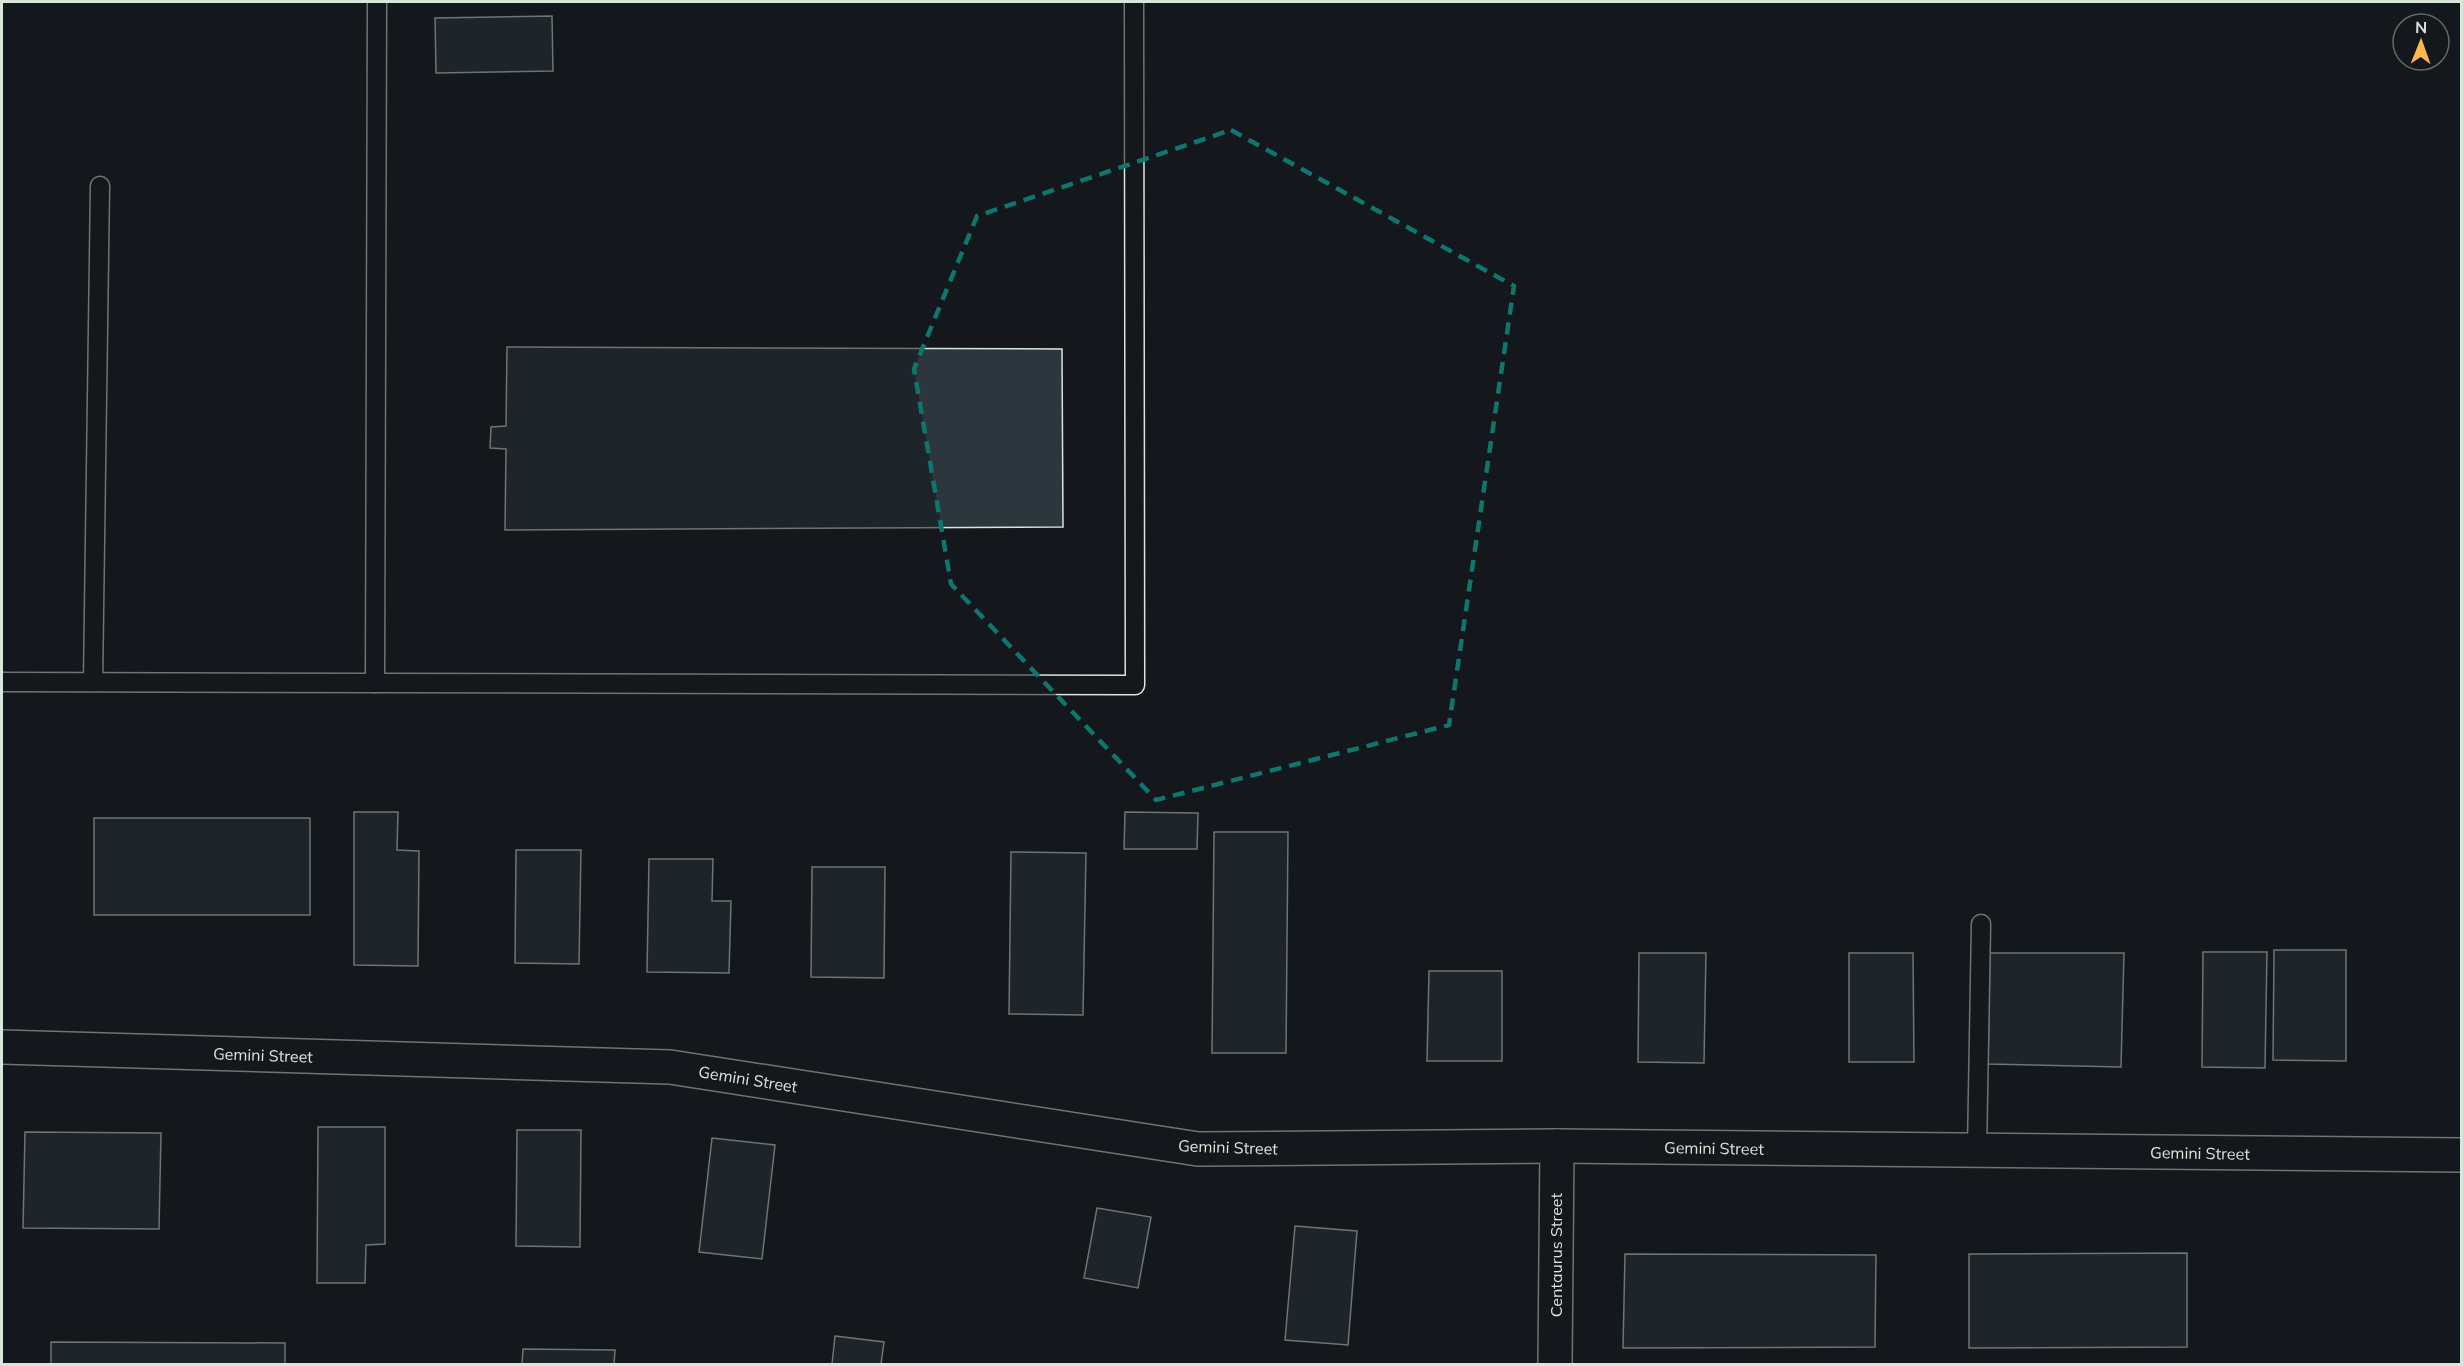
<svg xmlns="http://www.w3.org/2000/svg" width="2463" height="1366" viewBox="0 0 2463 1366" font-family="Mulish,sans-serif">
<rect width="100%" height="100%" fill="#14181c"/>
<g fill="#2c363c" stroke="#d8e6dc" stroke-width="1.5">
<path d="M552,16L553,71L436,73L435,18Z"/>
<path d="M507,347L1062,349L1063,527L505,530L506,449L490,448L491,427L506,426Z"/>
<path d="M354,812H398L397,850L419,851L418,966L354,965Z"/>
<path d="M1125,812L1198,813L1197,849H1124Z"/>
<rect x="94" y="818" width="216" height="97"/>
<path d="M1214,832H1288L1286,1053H1212Z"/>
<path d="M516,850H581L579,964L515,963Z"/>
<path d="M1011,852L1086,853L1083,1015L1009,1014Z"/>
<path d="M649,859H713L712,901H731L729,973L647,972Z"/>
<path d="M812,867H885L884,978L811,977Z"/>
<path d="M2274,950H2346V1061L2273,1060Z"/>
<path d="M2203,952H2267L2265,1068L2202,1067Z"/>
<path d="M1639,953H1706L1704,1063L1638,1062Z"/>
<path d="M1849,953H1913L1914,1062H1849Z"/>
<path d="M1990,953H2124L2121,1067L1988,1064Z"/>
<path d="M1429,971H1502V1061H1427Z"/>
<path d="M318,1127H385V1244L366,1245L365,1283H317Z"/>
<path d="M517,1130H581L580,1247L516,1246Z"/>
<path d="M25,1132L161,1133L159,1229L23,1228Z"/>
<path d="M712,1138L775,1145L762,1259L699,1252Z"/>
<path d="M1097,1208L1151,1217L1138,1288L1084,1278Z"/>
<path d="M1295,1226L1357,1231L1348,1345L1285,1340Z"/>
<path d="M2187,1253V1347L1969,1348V1254Z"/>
<path d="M1625,1254L1876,1255L1875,1347L1623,1348Z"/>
<path d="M835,1336L884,1342L881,1364H832Z"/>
<path d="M51,1342L285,1343V1364H51Z"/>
<path d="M523,1349L615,1350L614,1364H522Z"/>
</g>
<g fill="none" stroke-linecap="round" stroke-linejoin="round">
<g stroke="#d8e6dc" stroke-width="21">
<g id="service">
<path d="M2,682L1135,685L1134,2"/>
<path d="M93,682L100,186"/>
<path d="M375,683L377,2"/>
<path d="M1977,1151L1981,924"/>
</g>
</g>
<g stroke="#d8e6dc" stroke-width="36">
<g id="minor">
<path d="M2,1047L670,1067L1198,1149L1557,1146L2462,1155"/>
<path d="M1555,1364L1557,1146"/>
</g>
</g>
<use href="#service" stroke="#14181c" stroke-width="18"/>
<use href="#minor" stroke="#14181c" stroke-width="33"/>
</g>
<path d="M0 0H2463V1366H0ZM1231,130L1514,286L1449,725L1156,800L951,584L914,369L977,216Z" fill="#14181c" fill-opacity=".55" fill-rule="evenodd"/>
<path fill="none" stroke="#0f766e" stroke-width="4.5" stroke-dasharray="12 8" stroke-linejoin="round" d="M1231,130L1514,286L1449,725L1156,800L951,584L914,369L977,216Z"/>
<g text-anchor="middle" stroke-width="4.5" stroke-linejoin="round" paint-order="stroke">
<g font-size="16" fill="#d8e6dc" stroke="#14181c">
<text transform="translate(263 1055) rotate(2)" y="6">Gemini Street</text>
<text transform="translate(748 1079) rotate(9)" y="6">Gemini Street</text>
<text transform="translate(1228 1147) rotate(2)" y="6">Gemini Street</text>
<text transform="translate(1714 1148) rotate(1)" y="6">Gemini Street</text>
<text transform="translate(2200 1153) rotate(1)" y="6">Gemini Street</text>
<text transform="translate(1556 1255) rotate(-90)" y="6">Centaurus Street</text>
</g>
</g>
<rect width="2463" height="1366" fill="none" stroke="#d8e6dc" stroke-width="6"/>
<g transform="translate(2421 42) rotate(1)"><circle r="28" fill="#14181c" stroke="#626a69" stroke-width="1.5"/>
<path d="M0-4.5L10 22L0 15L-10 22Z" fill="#ffb74d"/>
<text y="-9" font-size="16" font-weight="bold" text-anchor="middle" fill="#d8e6dc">N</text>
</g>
</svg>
